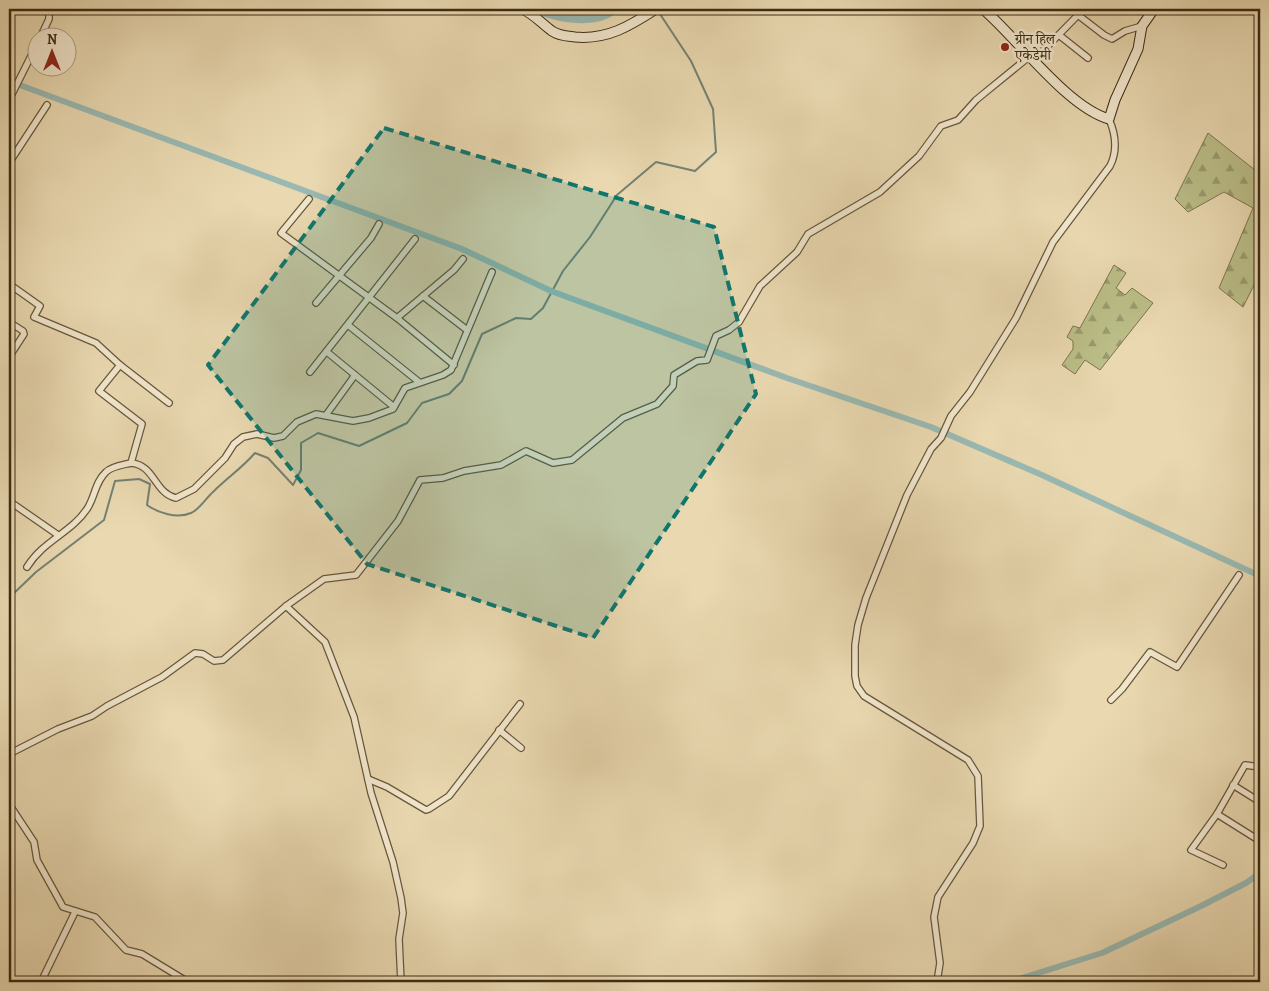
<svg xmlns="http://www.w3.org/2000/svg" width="1269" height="991" viewBox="0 0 1269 991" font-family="Alegreya,'Noto Serif Devanagari',serif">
<defs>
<pattern id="forest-firs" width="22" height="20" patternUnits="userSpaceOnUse" patternTransform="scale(1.25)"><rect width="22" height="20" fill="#bbbe88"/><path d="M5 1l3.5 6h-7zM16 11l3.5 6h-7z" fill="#999b6e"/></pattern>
</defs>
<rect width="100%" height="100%" fill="#e9d8b0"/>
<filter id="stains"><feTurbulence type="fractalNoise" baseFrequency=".004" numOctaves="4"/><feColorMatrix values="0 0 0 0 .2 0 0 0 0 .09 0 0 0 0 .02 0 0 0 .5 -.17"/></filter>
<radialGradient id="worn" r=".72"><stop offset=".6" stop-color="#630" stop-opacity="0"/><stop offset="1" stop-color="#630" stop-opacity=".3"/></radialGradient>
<g fill="url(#forest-firs)" stroke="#7c754e">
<path d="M1208,133L1260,174V273L1243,307L1219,288L1253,208L1224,192L1188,212L1175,199Z"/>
<path d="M1114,265L1126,273L1116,288L1125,295L1132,288L1153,303L1100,370L1085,360L1075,374L1062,365L1073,349V341L1067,337L1073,326L1080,328Z"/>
</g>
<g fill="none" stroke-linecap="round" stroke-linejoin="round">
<path stroke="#748173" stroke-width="2" d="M9,598L36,572L104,520L115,481L139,479L150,484L147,505C158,513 177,519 191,513C199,510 206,498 213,492C227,478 242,468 255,453L268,458L293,485L301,470V443L318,433L359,446L407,423L422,403L449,394L462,381L482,334L516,318L531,319L543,308L563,271L590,237L617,195L656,162L695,171L716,152L713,109L691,61L658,11"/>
<g stroke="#99b9b2" stroke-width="6">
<path d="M9,81L462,249L551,291L787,378L931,427L1042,475L1260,576"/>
<path d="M1009,982L1102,953L1201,906L1246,883L1260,873"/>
</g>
<path stroke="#99b9b2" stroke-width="10" d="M538,9C558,18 595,24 614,9"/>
<g stroke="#67573c" stroke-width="8">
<g id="street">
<path d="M1059,35L1088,58"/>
<path d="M40,38L49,19V9"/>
<path d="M1034,60L1078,15L1104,35L1112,39L1125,31L1142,26"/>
<path d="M12,94L38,42"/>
<path d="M9,163L47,105"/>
<path d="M309,199L281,233L397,318L454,365"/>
<path d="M9,284L40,306L34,317L96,343L120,365L99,391L142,424L131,463C123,465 112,466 106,472C95,482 95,497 87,509C71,533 44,540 27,567"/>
<path d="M423,296L467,330"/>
<path d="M316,303L371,238L379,224"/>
<path d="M397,318L454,270L463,259"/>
<path d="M9,322L23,331L24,334L9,357"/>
<path d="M348,325L419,382"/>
<path d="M327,352L394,407"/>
<path d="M120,365L169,403"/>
<path d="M310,372L415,239"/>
<path d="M326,415L355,375"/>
<path d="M131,463C155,465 154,493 176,498L194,489L225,458L234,444L243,437L257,434L274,438L283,436L297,422L316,414L353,421L369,418L393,409L405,388L443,375L451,370L492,272"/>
<path d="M9,501L58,535"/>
<path d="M286,606L325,642L354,717L371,793L393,862L401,898L403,913L399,939L401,982"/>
<path d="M1111,700L1122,689L1150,652L1177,667L1239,575"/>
<path d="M499,730L521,748"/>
<path d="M9,754L58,729L92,716L107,706L162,677L195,653L203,654L214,661L223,660L286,606L324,579L356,575L398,521L420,480L443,478L464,471L501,465L526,451L553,463L572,460L623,418L657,404L673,386L674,375L697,361L707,360L716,336L729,330L739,322L760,286L797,252L808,234L880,192L919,156L941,126L958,120L976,100L1030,56"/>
<path d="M368,779L387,787L426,810L429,809L449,796L520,704"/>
<path d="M1233,785L1257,800"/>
<path d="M9,804L34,842L37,860L63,907L95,917L126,950L142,954L188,982"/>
<path d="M1217,814L1260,841"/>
<path d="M1223,865L1191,850L1217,814L1245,765L1260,767"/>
<path d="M41,982L75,912"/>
<path d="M937,982L940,963L934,917L938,897L973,843L980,826L978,776L968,760L864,696L857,686L855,676V645L858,625L866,598L907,495L931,449L941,438L951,416L970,392L1016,318L1053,242L1110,166C1118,150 1116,135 1109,119"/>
</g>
</g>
<g stroke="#3c2c15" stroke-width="11">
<g id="secondary">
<path d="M522,9C534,14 542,24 552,31C559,36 567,36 575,37C607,40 630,26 656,9"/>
<path d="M983,9C1017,38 1067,107 1109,119L1115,100L1138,49L1142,26L1154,9"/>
</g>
</g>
<use href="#street" stroke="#f1e6cc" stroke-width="5.5"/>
<use href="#secondary" stroke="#f1e6cc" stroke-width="9"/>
</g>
<path fill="#0f766e" fill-opacity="0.2" stroke="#0f766e" stroke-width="4" stroke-dasharray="10 6" stroke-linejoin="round" d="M384,128L714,227L756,394L593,638L367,564L208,365Z"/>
<circle fill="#8f2418" stroke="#f1e6cc" stroke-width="2" cx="1005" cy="47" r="5"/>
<g text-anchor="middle" stroke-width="5" stroke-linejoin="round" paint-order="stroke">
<g font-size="14" fill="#3c2c15" stroke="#f1e6cc" text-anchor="start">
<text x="1015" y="44">ग्रीन हिल<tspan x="1015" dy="16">एकेडेमी</tspan></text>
</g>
</g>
<rect width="1269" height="991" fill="none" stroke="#e9d8b0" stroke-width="30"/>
<rect x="10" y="10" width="1249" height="971" fill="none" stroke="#3c2c15" stroke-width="2.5"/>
<rect x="15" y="15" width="1239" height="961" fill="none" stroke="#3c2c15"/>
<g transform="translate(52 52)"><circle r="24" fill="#f1e6cc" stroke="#a99c83"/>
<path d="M0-4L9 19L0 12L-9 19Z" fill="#8f2418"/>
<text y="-8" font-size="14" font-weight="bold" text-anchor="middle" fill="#3c2c15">N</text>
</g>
<rect width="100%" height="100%" filter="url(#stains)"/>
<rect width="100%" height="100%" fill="url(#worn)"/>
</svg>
